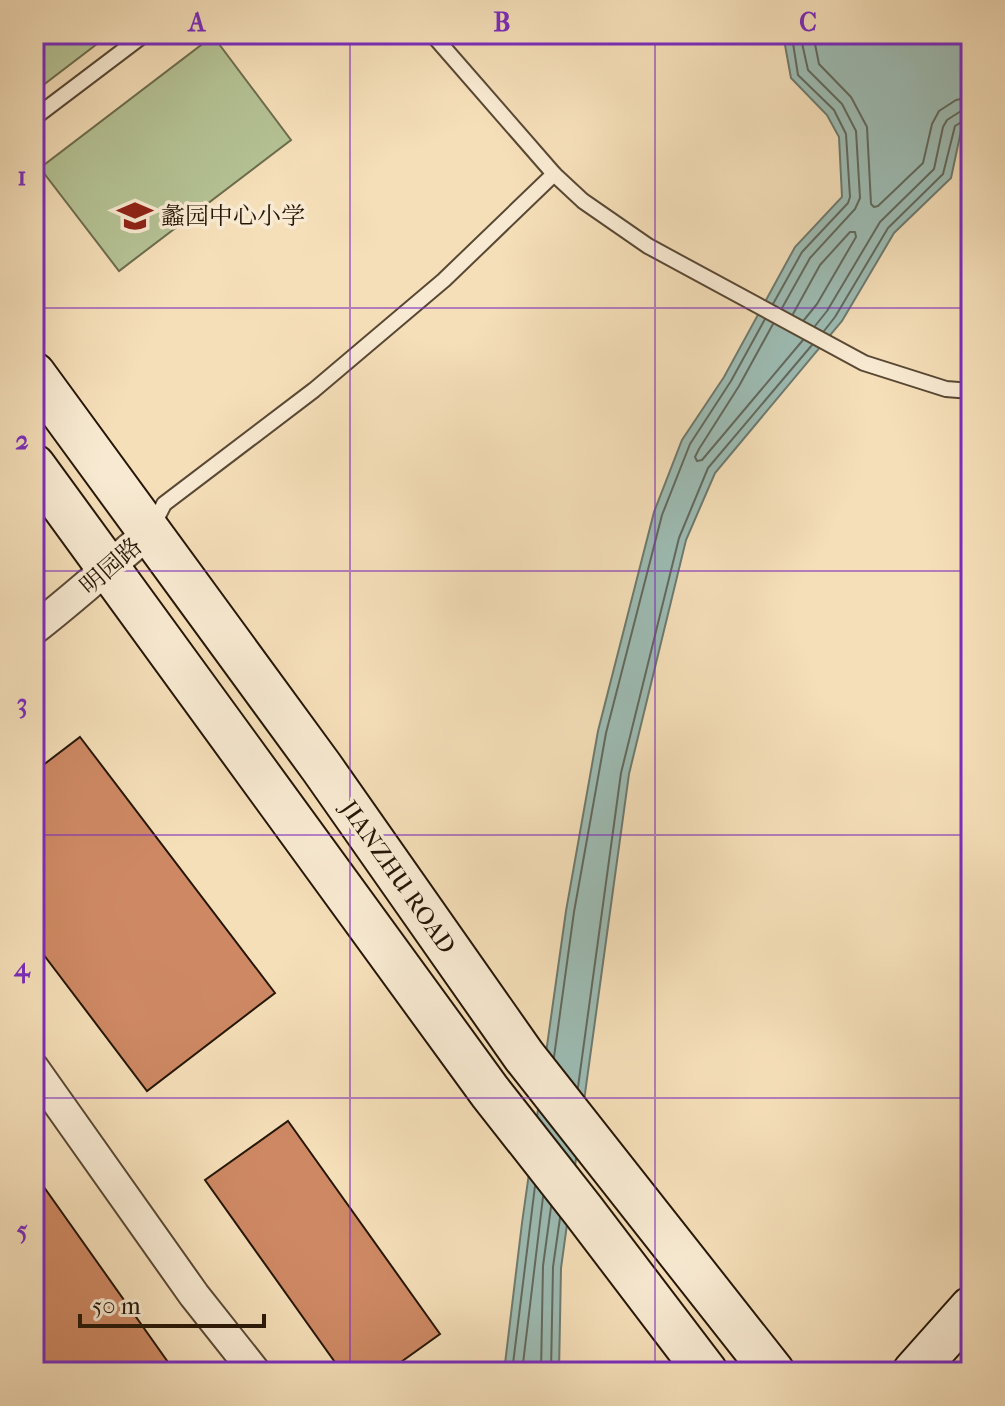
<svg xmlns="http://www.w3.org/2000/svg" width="1005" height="1406" viewBox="0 0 1005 1406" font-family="'IM FELL French Canon','Noto Serif SC',serif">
<rect width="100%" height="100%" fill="#f5dfb9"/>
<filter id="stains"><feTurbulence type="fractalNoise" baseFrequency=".0025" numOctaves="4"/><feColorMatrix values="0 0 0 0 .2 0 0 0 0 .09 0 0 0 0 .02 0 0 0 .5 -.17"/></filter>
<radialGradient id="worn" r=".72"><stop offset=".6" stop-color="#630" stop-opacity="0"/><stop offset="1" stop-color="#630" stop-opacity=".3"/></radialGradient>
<g fill="#b5c395" stroke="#6d6c4e" stroke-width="2">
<path d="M34,34H110L38,89L34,83Z"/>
<path d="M213,36L291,140L119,271L40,168Z"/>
</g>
<path fill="#9dbcb4" stroke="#6d7a6f" stroke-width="2" d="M779,34H971V126L961,131L951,178L894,233L842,321L715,473L686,540L629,774L561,1268L559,1372H504L522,1223L566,911L598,731L654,512L682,440L724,377L795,247L842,197L839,137L827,115L791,78L785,45Z"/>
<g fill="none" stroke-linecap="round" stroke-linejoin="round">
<g stroke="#61695e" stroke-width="2">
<path d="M813,34L819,64L851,97L867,127L871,204L874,207L878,206L923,163L932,124L939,111L956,100L971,97"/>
<path d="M773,304L802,252L848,203L850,197L846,134L834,110L798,75L793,43L788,34"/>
<path d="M782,308L810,258L855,209L860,198L856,131L842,104L808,70L800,34"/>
<path d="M793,314L820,265L850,232H855L856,237L817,304L804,320"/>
<path d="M773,324L739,386L699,449L695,457L697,461L702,460L803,340"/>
<path d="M815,326L827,311L880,222L934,169L943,127L947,120L961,111L971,109"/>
<path d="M824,331L835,317L888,228L943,174L955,126L965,120L971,119"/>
<path d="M554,1057L574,912L606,733L662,515L690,444L731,381L765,319"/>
<path d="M578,1087L621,773L679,538L708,468L812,345"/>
<path d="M512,1372L535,1186"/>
<path d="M522,1372L543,1197"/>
<path d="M541,1372L543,1266L551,1207"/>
<path d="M551,1372L553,1267L560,1218"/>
</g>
</g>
<g fill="#ce8964" stroke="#251607" stroke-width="2">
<path d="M80,737L275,993L147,1091L34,942V772Z"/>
<path d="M288,1121L440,1334L387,1372H342L205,1180Z"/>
<path d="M34,1173L175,1372H34Z"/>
</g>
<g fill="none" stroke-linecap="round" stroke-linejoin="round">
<g stroke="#594834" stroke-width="18">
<g id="service">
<path d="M432,34L554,174L583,201L648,246L864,363L946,389L971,391"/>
<path d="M34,118L145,34"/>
<path d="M152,528L164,504L314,390L444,280L554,174"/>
</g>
</g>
<g stroke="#594834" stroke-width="34">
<g id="minor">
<path d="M34,629C74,598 111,564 150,532"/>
<path d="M34,1069L194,1295L255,1372"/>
</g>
</g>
<g stroke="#251607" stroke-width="46">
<g id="secondary">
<path d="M34,374L322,768L524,1056L773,1372"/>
<path d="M34,466L490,1092L582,1209L706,1372"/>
<path d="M914,1372L971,1308"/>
</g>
</g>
<use href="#service" stroke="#f8ead2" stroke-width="14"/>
<use href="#minor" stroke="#f8ead2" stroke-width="30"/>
<use href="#secondary" stroke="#f8ead2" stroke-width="42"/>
</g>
<path fill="none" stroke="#7b2cbf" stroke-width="2" stroke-opacity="0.55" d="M350,34V1372M655,34V1372M34,308H971M34,571H971M34,835H971M34,1098H971"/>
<defs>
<g id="school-bare" transform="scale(2.76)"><path d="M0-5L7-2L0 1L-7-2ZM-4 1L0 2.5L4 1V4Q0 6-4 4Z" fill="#8f2418" stroke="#f8ead2" stroke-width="2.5" paint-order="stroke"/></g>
</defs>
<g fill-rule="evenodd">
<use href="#school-bare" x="135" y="216"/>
</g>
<g text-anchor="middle" stroke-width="7" stroke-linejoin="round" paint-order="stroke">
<g font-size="24" fill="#251607" stroke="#f8ead2" text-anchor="start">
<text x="161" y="224">蠡园中心小学</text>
</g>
<g font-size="24" fill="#251607" stroke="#f8ead2">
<text transform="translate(111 566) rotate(-41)" y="8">明园路</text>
<text transform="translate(398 877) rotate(55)" y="8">JIANZHU ROAD</text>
</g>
</g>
<rect width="1005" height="1406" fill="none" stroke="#f5dfb9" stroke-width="88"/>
<path d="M80 1314v12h184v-12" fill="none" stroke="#251607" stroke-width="4"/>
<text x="92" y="1314" font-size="24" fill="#251607" stroke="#f8ead2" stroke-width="6" paint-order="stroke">50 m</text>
<rect x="44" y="44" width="917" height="1318" fill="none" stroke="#7b2cbf" stroke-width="3"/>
<g font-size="26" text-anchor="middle" font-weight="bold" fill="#7b2cbf">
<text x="197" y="31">A</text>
<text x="502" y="31">B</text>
<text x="808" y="31">C</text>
<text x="22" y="185">1</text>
<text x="22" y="449">2</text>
<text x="22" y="712">3</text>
<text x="22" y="976">4</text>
<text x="22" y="1239">5</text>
</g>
<rect width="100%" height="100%" filter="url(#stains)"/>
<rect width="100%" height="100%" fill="url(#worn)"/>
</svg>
